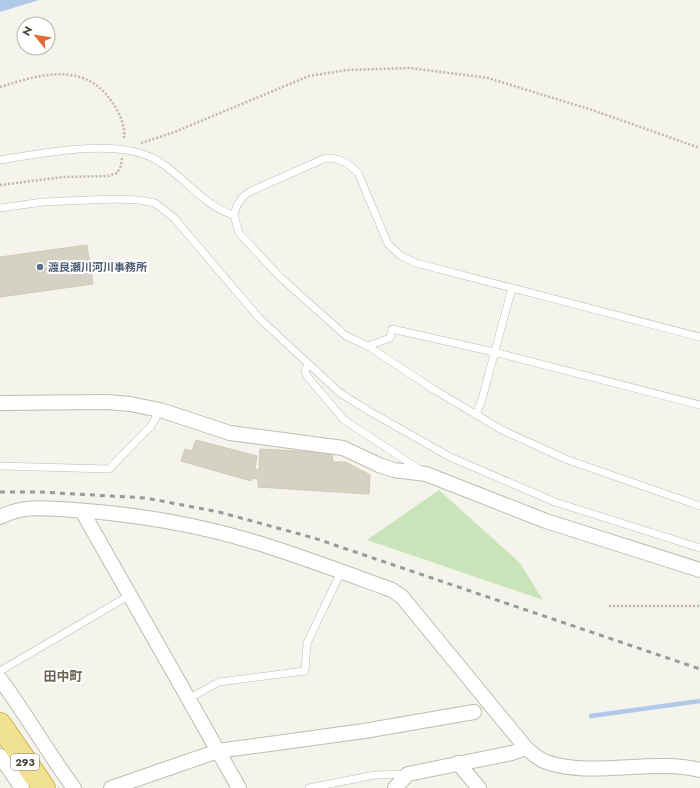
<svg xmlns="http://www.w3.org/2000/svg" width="700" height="788" viewBox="0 0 700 788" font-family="Jost,'Noto Sans JP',sans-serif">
<rect width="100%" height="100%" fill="#f4f3ec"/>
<path fill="#cae4ba" d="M439,490L520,563L543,600L367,540Z"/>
<path fill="#b0c9e9" d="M0,0H39L0,12Z"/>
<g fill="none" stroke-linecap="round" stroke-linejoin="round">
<path stroke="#b0c9e9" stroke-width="4.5" d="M591,716L700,701"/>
</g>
<g fill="#d5d1c3" stroke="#cfc9b7">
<path d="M87,245L93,284L0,297V257Z"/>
<path d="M196,440L257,456L255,469L259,470L260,449L332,453L333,462H346L370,475L369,494L258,487V479L252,478L251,481L181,461L185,449L192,451Z"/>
</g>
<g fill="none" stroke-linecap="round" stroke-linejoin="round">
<g stroke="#bfbcb0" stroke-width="8">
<g id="service">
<path d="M0,160C43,153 120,137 158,161C185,177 203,206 234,215"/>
<path d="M0,208L43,202L112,199L139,200L155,203L174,218L259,318L340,393L369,411L450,457L555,502L700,548"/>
<path d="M700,337L416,263L401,256L388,244L358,173C348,163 340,158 326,158L251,191L243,197L237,205L234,215L239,233L280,277L346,336L368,346L433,389L502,430L568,460L700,506"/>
<path d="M368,346L390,338L392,329L494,352L700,405"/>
<path d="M308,364L305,371L307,376L344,420L422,471"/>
<path d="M476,415L482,399L512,288"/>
<path d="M0,466L109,469L151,426L160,410"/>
<path d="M0,671L130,595"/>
<path d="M188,699L219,682L305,671L307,643L341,572"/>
<path d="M309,788L375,775L408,774"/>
</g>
</g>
<g stroke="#bfbcb0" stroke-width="16">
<g id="minor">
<path d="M0,403L107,402L130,404L160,410L230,433L343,448L379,465L394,470L426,474L546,521L700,570"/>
<path d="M82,511L239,788"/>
<path d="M0,517C26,504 46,509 74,510C136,514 199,525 258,543C303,557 348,574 392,590L402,597L526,748C532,753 538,759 546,762C591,778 653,758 700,770"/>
<path d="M0,679C26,714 48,753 74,788"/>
<path d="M0,756L22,788"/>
<path d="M458,763L479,788"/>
<path d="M111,788L218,751L364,731L474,712"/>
<path d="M395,788L408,774L512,753L526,748"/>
</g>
</g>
<g stroke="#cdb34e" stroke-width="24">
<path id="trunk" d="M0,724L44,788"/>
</g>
<g stroke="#bfbaa3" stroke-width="2.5" stroke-dasharray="2 2" stroke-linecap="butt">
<path d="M0,87C41,74 86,60 114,105C120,114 126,128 124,139"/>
<path d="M141,143L172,133L309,76L347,70L409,68L488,78L589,109L700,148"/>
<path d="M0,185L63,177L108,176L117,173L121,166L122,158"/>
<path d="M609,606H700"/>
</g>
<use href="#service" stroke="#fff" stroke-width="7"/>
<use href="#minor" stroke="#fff" stroke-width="14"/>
<use href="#trunk" stroke="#f0e292" stroke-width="22"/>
<path stroke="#999" stroke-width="3" stroke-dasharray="5 5" stroke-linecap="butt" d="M0,492H40L146,498L219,512L314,538L700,669"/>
</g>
<circle fill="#5c6f8a" stroke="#fff" stroke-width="1.5" cx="40" cy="267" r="4"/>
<g text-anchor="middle" stroke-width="4" stroke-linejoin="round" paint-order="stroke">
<rect fill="#fff" stroke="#7f7d76" stroke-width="1" x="11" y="754" width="28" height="16" rx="3"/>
<g font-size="10" font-weight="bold" fill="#48453b">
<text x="25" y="766">293</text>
</g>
<g font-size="11" font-weight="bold" fill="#4e5e75" stroke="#fff" text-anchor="start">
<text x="48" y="271">渡良瀬川河川事務所</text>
</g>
<g font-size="13" font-weight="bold" fill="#6a6453" stroke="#fff">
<text x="63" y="681">田中町</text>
</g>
</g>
<g transform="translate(36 36) rotate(300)"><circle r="19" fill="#ffffff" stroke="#b6b5b1"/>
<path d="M0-3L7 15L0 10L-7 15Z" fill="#e26c36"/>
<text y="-6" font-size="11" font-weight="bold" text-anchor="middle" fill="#48453b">N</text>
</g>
</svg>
